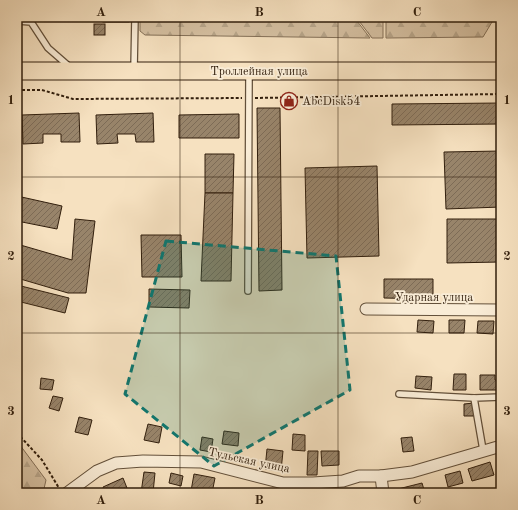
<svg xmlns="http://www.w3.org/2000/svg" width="518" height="510" viewBox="0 0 518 510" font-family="'Old Standard TT',serif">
<defs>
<pattern id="forest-firs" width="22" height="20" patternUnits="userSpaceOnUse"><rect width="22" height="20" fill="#d5c0a2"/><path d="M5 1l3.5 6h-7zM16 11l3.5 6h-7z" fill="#b7a58a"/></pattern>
<pattern id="building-hatch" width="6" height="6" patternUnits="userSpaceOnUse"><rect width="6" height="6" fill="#98846a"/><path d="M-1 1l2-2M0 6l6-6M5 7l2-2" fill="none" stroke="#7d6b56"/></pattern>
</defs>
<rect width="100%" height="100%" fill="#f6e1c0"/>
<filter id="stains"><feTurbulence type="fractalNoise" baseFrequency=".005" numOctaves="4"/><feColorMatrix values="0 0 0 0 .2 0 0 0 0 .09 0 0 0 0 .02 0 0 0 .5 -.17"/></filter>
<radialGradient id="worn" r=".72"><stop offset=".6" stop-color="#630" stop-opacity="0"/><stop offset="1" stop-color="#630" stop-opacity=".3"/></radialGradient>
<g fill="url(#forest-firs)" stroke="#847058">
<path d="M140,17H354L370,38L145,35L140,31Z"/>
<path d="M356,17H383V38H372Z"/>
<path d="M386,17H495L483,37L386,38Z"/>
<path d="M17,441L46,480L43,493H17Z"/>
</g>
<g fill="url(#building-hatch)" stroke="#321f0d">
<rect x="103" y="17" width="26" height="5"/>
<rect x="94" y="24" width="11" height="11"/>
<path d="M283,98L292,99V106H282Z"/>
<path d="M501,103V124L392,125V104Z"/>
<path d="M257,108H280L282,290L259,291Z"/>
<path d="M79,113L80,142H61V134H43V143L23,144L22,115Z"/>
<path d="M153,113L154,142H136L135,134H117L118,143L97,144L96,115Z"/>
<path d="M239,114V138H179V115Z"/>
<path d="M501,151V207L446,209L444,152Z"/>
<path d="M205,154H234L233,193H205Z"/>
<path d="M377,166L379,256L307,258L305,168Z"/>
<path d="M205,193H233L231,281H201Z"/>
<path d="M17,196L62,206L57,229L17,221Z"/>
<path d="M75,219L95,221L86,293H68L17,278V244L72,260Z"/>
<path d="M447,219H501V262L447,263Z"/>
<path d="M141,235H181L182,277H142Z"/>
<path d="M384,279H433V299L384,298Z"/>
<path d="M17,285L69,298L65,313L17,301Z"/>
<path d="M149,289L190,290L189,308L149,307Z"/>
<path d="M418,320L434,321L433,333L417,332Z"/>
<path d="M449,320H465L464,333H449Z"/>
<path d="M478,321H494L493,334L477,333Z"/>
<path d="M454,374H466V390H453Z"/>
<path d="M480,375H495V380H501V390H480Z"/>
<path d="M416,376L432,377L431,390L415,388Z"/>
<path d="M41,378L54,380L52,390L40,389Z"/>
<path d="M53,396L63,398L59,411L49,408Z"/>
<path d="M474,403V416H464V404Z"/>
<path d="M79,417L92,420L88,435L75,432Z"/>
<path d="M148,424L162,427L159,443L144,440Z"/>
<path d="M224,431L239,433L238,446L222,444Z"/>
<path d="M293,434L305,435V451L292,450Z"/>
<path d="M202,437L213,439L211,452L200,450Z"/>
<path d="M412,437L414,451L403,452L401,438Z"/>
<path d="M267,449L283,451L281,471L265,469Z"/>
<path d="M308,451H318L317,475H307Z"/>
<path d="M321,451H339V465L322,466Z"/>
<path d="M490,462L494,475L472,481L468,469Z"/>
<path d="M460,471L463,483L448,487L445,475Z"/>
<path d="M144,472L155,473L153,493H141Z"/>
<path d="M171,473L183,476L181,486L169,483Z"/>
<path d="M194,474L215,478L212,493L191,491Z"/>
<path d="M123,478L129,493H105L103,487Z"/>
<path d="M422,483L425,493H395L394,490Z"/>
</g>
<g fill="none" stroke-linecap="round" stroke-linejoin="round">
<g stroke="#63503a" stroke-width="8">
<g id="lane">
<path d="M18,21L31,22L48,48L71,68"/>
<path d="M134,69L135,17"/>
<path d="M248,291L249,74"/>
<path d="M399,394L474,398"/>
<path d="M483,450L474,398L501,397"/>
</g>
</g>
<g stroke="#63503a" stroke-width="13">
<g id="street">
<path d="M366,309L501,310"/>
<path d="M381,476L383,493"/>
<path d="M67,493L97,471L116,463L143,461L201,462L283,483H313L343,481L359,476H381L412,472L501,446"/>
</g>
</g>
<g stroke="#321f0d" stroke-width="19">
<path id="primary" d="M17,71H501"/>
</g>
<g stroke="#321f0d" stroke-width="2" stroke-dasharray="3 2" stroke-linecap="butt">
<path d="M17,90H42L73,99L242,98"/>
<path d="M255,98L501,94"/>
<path d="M17,433L42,460L59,488"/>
</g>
<use href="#lane" stroke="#f9ecd6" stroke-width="5.5"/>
<use href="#street" stroke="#f9ecd6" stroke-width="11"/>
<use href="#primary" stroke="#f6e1c0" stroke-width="17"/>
</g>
<path fill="#0f766e" fill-opacity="0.2" stroke="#0f766e" stroke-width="3" stroke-dasharray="8 5" stroke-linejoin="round" d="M166,241L336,256L350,390L214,466L125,394Z"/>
<path fill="none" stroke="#321f0d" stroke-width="1" stroke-opacity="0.55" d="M180,17V493M338,17V493M17,177H501M17,333H501"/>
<defs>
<g id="shop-ring" transform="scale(0.9)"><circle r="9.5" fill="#f9ecd6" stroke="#8f2418" stroke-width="1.5"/><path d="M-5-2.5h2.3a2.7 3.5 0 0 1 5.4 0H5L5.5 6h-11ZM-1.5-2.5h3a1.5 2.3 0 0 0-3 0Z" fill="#8f2418"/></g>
</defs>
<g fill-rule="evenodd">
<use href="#shop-ring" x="289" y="101"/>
</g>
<g text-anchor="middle" stroke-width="3.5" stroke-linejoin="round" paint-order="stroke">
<g font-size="12" fill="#321f0d" stroke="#f9ecd6">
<text x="259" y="75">Троллейная улица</text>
<text x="434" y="301">Ударная улица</text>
<text transform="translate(249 460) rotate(12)" y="4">Тульская улица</text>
</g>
<g font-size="12" fill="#321f0d" stroke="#f9ecd6" text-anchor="start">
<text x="302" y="105">AbcDisk54</text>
</g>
</g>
<rect width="518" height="510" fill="none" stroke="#f6e1c0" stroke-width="44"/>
<rect x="22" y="22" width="474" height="466" fill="none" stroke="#321f0d" stroke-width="1.5"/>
<g font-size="13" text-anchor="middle" font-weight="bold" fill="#321f0d">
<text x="101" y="16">A</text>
<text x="259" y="16">B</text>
<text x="417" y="16">C</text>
<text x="11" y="104">1</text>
<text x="507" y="104">1</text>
<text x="11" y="260">2</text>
<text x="507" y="260">2</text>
<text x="11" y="415">3</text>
<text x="507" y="415">3</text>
<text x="101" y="504">A</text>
<text x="259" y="504">B</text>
<text x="417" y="504">C</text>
</g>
<rect width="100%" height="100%" filter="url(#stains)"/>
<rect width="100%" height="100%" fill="url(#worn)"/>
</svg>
